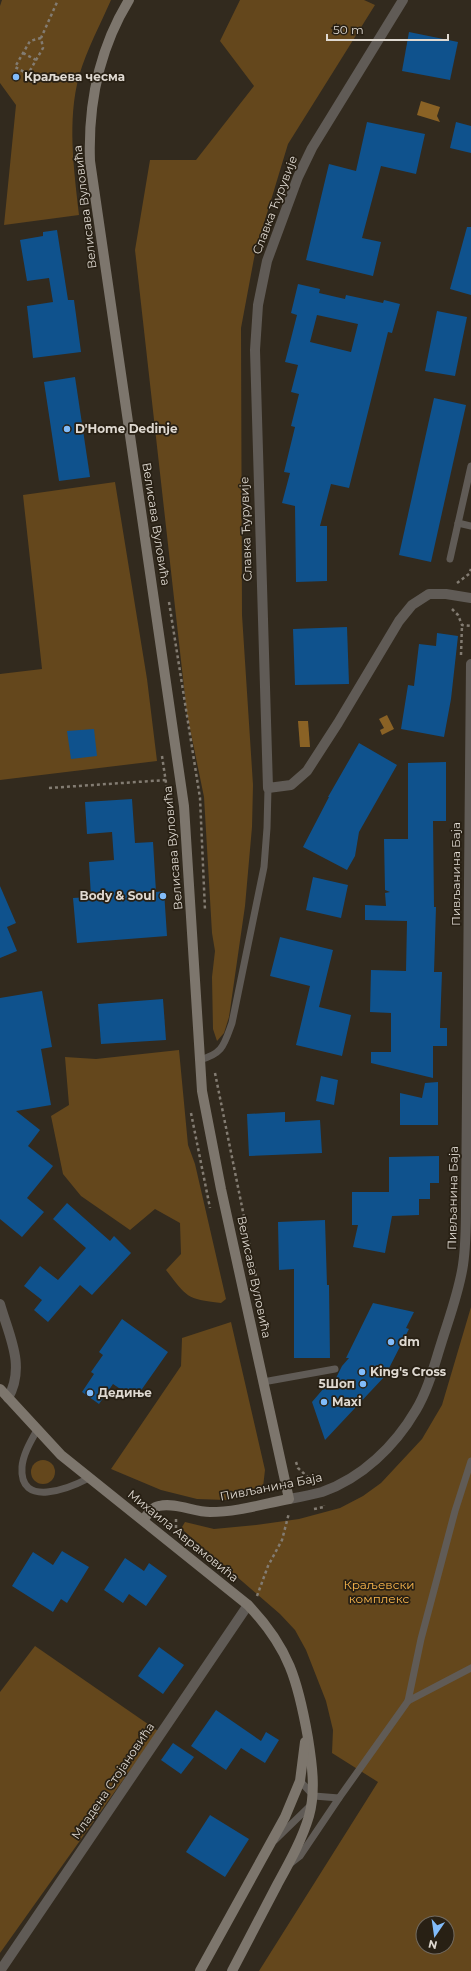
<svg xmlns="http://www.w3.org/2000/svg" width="471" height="1971" viewBox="0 0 471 1971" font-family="Montserrat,sans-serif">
<rect width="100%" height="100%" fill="#322a1e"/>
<g fill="#64471c" fill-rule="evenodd">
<path d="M2,0H111C100,25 87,49 79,76C67,121 74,169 79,215L4,225L16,105L0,83V6Z"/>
<path d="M240,0H364L375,5L288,144L255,253L241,328L242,615L253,785L252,827L245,906L229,1017L224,1033L217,1041L213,1029L212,977L215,951L212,933L204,797L187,714L135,250L150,160H196L254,86L220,41Z"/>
<path d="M115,482L147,679L157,761L0,780V674L42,669L23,495Z"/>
<path d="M179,1050L188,1145L195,1164L226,1299L221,1303C186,1299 187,1297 166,1270L181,1254L180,1223L155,1209L130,1230L81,1196L63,1174L51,1116L69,1105L65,1057L96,1059Z"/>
<path d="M471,1307V1971H259L378,1782L332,1753L333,1730L326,1701L306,1650L295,1630L280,1614L184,1531L182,1527L185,1522L214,1529L256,1525L299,1519L340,1508L363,1496L381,1483L422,1439L442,1405ZM423,1923H447V1947H423Z"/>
<path d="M231,1322L265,1470L263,1487L247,1497L226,1500L197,1499L161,1490L111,1469L181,1366L182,1338Z"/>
<circle cx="43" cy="1472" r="12"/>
<path d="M35,1646L158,1731L0,1953V1692Z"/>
</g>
<g fill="#8a6225">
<path d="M421,101L440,107L437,116L440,122L417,115Z"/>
<path d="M387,715L394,729L382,735L380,730L384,728L379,719Z"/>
<path d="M298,721H308L310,747H300Z"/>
</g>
<g fill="#0f528d" fill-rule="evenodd">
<path d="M409,32L458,42L450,80L402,71Z"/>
<path d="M367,122L425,134L416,174L381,166L362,238L381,242L373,276L306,260L329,164L356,171Z"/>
<path d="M456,122L471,126V153L450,148Z"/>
<path d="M467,227H471V295L450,289Z"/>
<path d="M57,230L68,300H74L81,352L33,358L27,306L53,302L49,278L27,281L20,240L43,236V232Z"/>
<path d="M298,284L320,289L319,293L345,299L346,295L383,303L384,300L400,304L392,333L388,332L349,488L331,484L320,526H327V581L296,582L295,506L282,503L290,473L284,472L295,427L291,426L299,394L291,392L298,365L285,362L297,315L291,313ZM317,315L358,324L351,352L310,342Z"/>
<path d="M437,311L467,317L455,376L425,371Z"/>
<path d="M75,377L90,477L59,481L44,382Z"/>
<path d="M434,398L466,405L431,562L399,555Z"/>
<path d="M347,627L349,684L295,685L293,629Z"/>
<path d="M437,633L458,636L451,699L444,737L401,729L408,685L414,686L419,644L436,646Z"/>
<path d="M94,729L97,756L71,759L67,731Z"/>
<path d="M359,743L397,765L359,832L355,856L347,870L303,847L329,797H328Z"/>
<path d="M446,762V821H433L434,907H436L434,972H442L440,1028H447V1046H433V1078L371,1063V1052H391V1013L370,1012L371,970L406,971L407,921L365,920V905L386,906L385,893L390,892L385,890L384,839H408V763Z"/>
<path d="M132,799L135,843L153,842L156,892L164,891L167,936L77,943L73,898L91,897L89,862L114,860L112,832L87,834L85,802Z"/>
<path d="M313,877L348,885L341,918L306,910Z"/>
<path d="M0,886L16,923L7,927L17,951L0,958Z"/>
<path d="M280,937L333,950L319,1007L351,1015L342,1056L296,1045L310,986L270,976Z"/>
<path d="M42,991L52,1047L41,1049L51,1105L16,1111L40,1130L28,1146L53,1166L27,1198L44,1212L22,1237L0,1219V998Z"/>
<path d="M163,999L166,1040L101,1044L98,1004Z"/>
<path d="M321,1076L338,1080L334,1105L316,1101Z"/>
<path d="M438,1082V1125H400V1093L422,1098L425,1083Z"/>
<path d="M285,1112V1122L320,1120L322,1153L249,1156L247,1114Z"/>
<path d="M439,1156V1183H430V1199H419V1215L392,1216L385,1253L353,1247L358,1225H352V1192H389V1157Z"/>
<path d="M67,1203L110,1241L114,1236L131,1253L92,1295L80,1285L48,1322L34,1310L42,1300L24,1286L40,1266L58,1280L86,1248L53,1219Z"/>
<path d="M325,1220L327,1285H329L330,1358H294V1269L279,1270L278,1222Z"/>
<path d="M373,1303L414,1312L406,1328L409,1329L385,1376L325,1440L312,1402L330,1381V1390L342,1366L349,1358H346Z"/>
<path d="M122,1319L168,1352L135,1399L113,1384L99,1404L82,1392L94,1374L91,1372L103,1355L99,1352Z"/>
<path d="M62,1551L89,1567L67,1603L61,1599L53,1612L12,1586L33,1552L53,1565Z"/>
<path d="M125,1558L144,1571L149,1563L167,1576L146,1606L129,1594L123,1603L104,1590Z"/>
<path d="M159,1647L184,1665L163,1694L138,1676Z"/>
<path d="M216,1710L261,1741L266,1732L279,1740L265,1763L241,1748L226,1770L191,1746Z"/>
<path d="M173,1743L194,1757L181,1774L161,1760Z"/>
<path d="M210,1815L249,1839L225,1877L186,1852Z"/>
</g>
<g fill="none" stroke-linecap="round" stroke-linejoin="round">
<g stroke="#837c72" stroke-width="2.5" stroke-dasharray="3 3" stroke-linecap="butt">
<path d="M41,38L30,41L15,67L28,74L43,48L41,38L58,0"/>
<path d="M23,53L36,60"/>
<path d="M457,583L469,574L471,569"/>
<path d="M169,602L200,798L205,910"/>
<path d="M452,609L458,615L462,625L471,626"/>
<path d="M461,655L462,625"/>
<path d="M162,756L169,803"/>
<path d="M49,788L166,780"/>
<path d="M215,1073L267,1331"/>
<path d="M191,1113L210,1208"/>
<path d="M296,1462L298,1468L312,1481"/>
<path d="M314,1509L324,1507V1505"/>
<path d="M176,1519V1528L178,1531"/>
<path d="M257,1596L268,1566L282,1540L289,1513"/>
</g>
<g stroke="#605b56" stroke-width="7">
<path d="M458,523L471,526"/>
<path d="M450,559L471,466"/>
<path d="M199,1060C223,1054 224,1045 232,1023L264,867L267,828L268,788"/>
<path d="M263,1382L335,1369"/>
<path d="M37,1430C31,1441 23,1454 22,1467C19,1509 70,1488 89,1478"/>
<path d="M408,1701L471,1668"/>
<path d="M300,1781L314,1796L339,1798L408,1701L421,1639L455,1511L471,1461"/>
<path d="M275,1840L311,1805"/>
<path d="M291,1863L300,1856L339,1798"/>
</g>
<g stroke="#605b56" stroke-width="10">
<path d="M403,0L312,148L298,177L267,261L258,305L255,350L268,788L291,785L307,771L338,723L399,621L412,605L429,594H446L471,598"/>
<path d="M0,1304C9,1336 26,1366 8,1398"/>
<path d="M289,1499C300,1497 311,1495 322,1492C362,1478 395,1446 416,1410C428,1390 434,1366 441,1344C449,1318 459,1292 463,1265C466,1245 466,1224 466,1204L471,664"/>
<path d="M0,1971L248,1605"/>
</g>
<g stroke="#7d766d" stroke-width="10">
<path d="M129,0C99,49 88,104 90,161L184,806L202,1091L221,1189L289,1499C263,1504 237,1512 210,1512C194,1512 175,1502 159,1506C152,1507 147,1515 143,1520"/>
<path d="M0,1389L61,1455L248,1605C289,1648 298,1681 308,1738C312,1763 316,1791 309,1816C302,1840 289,1863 277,1885C262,1914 247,1942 232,1971"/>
<path d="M200,1971L285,1817L300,1781L305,1742"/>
</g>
</g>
<g fill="#82bcfa" stroke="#282014" stroke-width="1.5">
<circle cx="16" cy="77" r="4"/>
<circle cx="67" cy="429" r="4"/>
<circle cx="163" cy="896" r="4"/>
<circle cx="391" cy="1342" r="4"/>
<circle cx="362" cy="1372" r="4"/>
<circle cx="363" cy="1384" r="4"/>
<circle cx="90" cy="1393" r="4"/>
<circle cx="324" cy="1402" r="4"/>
</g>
<g text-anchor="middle" stroke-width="3.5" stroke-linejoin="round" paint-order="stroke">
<g font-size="12" font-weight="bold" fill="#dfd9d1" stroke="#282014" text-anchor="start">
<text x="24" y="81">Краљева чесма</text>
<text x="75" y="433">D'Home Dedinje</text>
<text x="155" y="900" text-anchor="end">Body &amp; Soul</text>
<text x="399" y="1346">dm</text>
<text x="370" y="1376">King's Cross</text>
<text x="355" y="1388" text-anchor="end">5Шоп</text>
<text x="98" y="1397">Дедиње</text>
<text x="332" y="1406">Maxi</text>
</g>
<g font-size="12" fill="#dfd9d1" stroke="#282014">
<text transform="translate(275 205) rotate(-69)" y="4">Славка Ћурувије</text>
<text transform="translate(85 207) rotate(-97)" y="4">Велисава Вуловића</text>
<text transform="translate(156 524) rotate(81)" y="4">Велисава Вуловића</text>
<text transform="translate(246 529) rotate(-92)" y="4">Славка Ћурувије</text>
<text transform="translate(173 848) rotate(-95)" y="4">Велисава Вуловића</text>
<text transform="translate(456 874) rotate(-90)" y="4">Пивљанина Баја</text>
<text transform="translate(453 1198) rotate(-89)" y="4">Пивљанина Баја</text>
<text transform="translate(254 1277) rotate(78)" y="4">Велисава Вуловића</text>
<text transform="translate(271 1487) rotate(-11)" y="4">Пивљанина Баја</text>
<text transform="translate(183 1536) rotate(39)" y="4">Михаила Аврамовића</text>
<text transform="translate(113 1781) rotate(-56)" y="4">Младена Стојановића</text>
</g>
<g font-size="12" fill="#feb94d" stroke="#282014">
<text x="379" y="1589">Краљевски<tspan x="379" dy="14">комплекс</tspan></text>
</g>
</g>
<g transform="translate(435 1935) rotate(193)"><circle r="19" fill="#282014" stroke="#716a60"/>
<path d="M0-3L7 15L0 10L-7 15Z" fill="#82bcfa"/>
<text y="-6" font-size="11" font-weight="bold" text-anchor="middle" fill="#dfd9d1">N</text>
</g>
<path d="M327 34v6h121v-6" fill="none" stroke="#dfd9d1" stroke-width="2"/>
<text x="333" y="34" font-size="12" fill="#dfd9d1" stroke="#282014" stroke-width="3" paint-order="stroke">50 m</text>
</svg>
